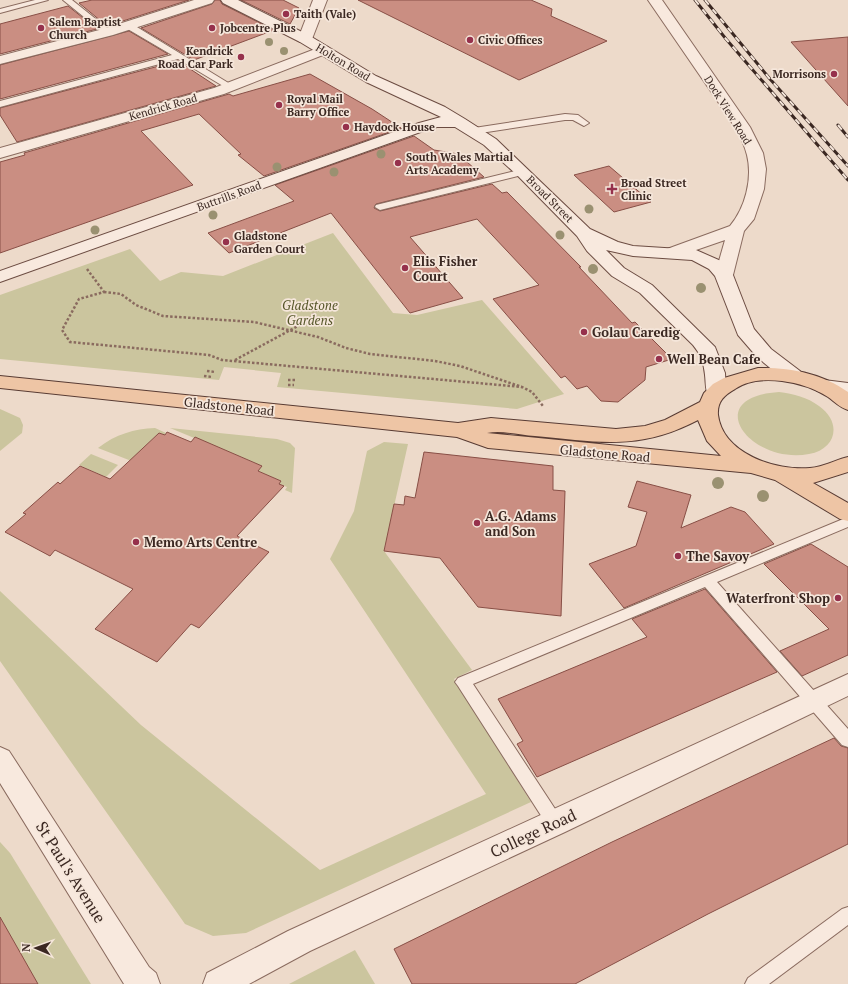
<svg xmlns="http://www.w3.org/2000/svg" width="848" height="984" viewBox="0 0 848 984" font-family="'PT Serif',serif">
<rect width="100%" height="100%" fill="#eddaca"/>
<g fill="#cbc59e">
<path d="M333,233L393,313L417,315L482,300L564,394L517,409L277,387L281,373L224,367L219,380L0,359V295L130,249L160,281L181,272L223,276Z"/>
<path d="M779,392C794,394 807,397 819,406C842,422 837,449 809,454C750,465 699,397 779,392Z"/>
<path d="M0,409L20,418L23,425L22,433L0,451Z"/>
<path d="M155,428L166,433L164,435L159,433L144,447L134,462L98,448C116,434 134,429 155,428Z"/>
<path d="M170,428L277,439L290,443L295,448L292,493L285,490L287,487L279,484L281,481L258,471L262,466Z"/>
<path d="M384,442L408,444L384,551L472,670L454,679L531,802L246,933L213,936L185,924L0,661V591L141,725L320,870L486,794L330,559L354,511L367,451Z"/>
<path d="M91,454L118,465L106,477L79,465Z"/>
<path d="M0,842L10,853L91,984H37L0,918Z"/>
<path d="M355,950L375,984H289Z"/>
</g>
<g fill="#ca8e82" stroke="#884f46">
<path d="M92,0H189L107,26L79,3Z"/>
<path d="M215,0H220L222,4L274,30L194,60L141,28L212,4Z"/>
<path d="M241,0H283L299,8L290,24Z"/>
<path d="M358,0H531L552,9L551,16L607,41L519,80Z"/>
<path d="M68,6L97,29L0,54V24Z"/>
<path d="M129,31L168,54L0,99V65Z"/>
<path d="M848,37V106L791,42Z"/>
<path d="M178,61L216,86L17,142L0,115V108Z"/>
<path d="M310,74L372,109L401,128L264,176L238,155L241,154L199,114L141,131L193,185L0,253V162L25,155L24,153L229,94L233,96Z"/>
<path d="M414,136L434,150L458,154L484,177L376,204L374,208L380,211L492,184L502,193L507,192L581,267H579L632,323L635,322L672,359L646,367L645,380L618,402L601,401L587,386L577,389L565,376L561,378L493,299L539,285L477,219L410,237L463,298L410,313L331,213L229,253L208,233L294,201L275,185Z"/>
<path d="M609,166L651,202L614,212L574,175Z"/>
<path d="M167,432L191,442L195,437L262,466L258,471L281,481L279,484L284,486L237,536L269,552L199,628L191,624L157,662L95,629L133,589L55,550L50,556L5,532L26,514L23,513L58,482L60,484L80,466L110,479L159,433L165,435Z"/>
<path d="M424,452L553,466V490L565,491L561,616L478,607L440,558L384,551L394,504L404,505L405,496L415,498Z"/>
<path d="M637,481L691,495L681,528L731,507L745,512L774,544L624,608L589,564L636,546L647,512L628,507Z"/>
<path d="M811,544L848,567V655L802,676L780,651L829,629L764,564Z"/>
<path d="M705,589L777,672L537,777L517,744L523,741L498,699L647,637L632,619Z"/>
<path d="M834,738L841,746L848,748V844L708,914L575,984H412L394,949L612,842Z"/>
<path d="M0,917L38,984H0Z"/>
</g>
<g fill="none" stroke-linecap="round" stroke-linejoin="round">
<g stroke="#8a6b5f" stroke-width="2">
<g id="lane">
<path d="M35,0H48L0,13V9Z"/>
<path d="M63,0H72L112,32L105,34Z"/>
<path d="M126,24H132L235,87L231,90L228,89L178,59L0,107V101L172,55L126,28Z"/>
<path d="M565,114L578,115L589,123L584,126L573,120H565L474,134L469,131L474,128Z"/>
<path d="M523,169L528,172L526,174L380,210L375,207L376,205Z"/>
<path d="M848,517V527L717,582L848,729V747L842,745L705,587L473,684L561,818L563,823L561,828L555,830L549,828L458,686L455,682L458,678Z"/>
<path d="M848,907V925L769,984H745L748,978L842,909Z"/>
</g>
</g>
<g stroke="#8a6b5f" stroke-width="2">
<g id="street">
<path d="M194,0H214L212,3L113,35L0,64V56L103,29Z"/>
<path d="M313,0H327L312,39L310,42H300L298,39Z"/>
<path d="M648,0H662L750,127L763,153L766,169L764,189L754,219L744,231L733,275L730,279L724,280L718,279L715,275L725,240L673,258L667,257L664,253L667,249L730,226C745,208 753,179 747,155C742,134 726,114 714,96C692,64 670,32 648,0Z"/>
<path d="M323,46L328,47L330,50L328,53L224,94L0,158V148L214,88Z"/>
<path d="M848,674V696L565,832L310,951L249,984H203L207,973L288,931Z"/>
<path d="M0,747L9,751L149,967L156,973L160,984H124L0,783Z"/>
</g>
</g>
<g stroke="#6c4c42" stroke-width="2">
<g id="secondary">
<path d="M221,0H238L310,36L376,76L445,107L465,119L496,139L590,229L618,242L633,246L696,250L721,261L733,275L754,329L771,349L800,371L803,376L800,381L793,382L786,381L757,357L738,335L715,276L709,269L692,260L633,256L606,250L624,268L652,285L715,347L725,373L726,392L723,397L716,399L709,397C705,390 706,383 705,375C704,364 700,353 693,345L640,293L612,276L587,251L577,236L517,175L484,145L455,127H437L429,129L0,282V271L419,123L441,117L366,82L300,42L223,3Z"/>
<path d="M824,380L848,383V397L817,391L814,386L817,381Z"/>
</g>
</g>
<g stroke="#583b33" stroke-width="2">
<path id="primary" d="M758,368C788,367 822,373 848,392V410C839,407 835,402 828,397C814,388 798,383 782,381C766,379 748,380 735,389C724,395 717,402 718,415C723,454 776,471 810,468C824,467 835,460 848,457V472L813,483L848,503V521L840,519L775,480L751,473L488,448L457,437L0,388V376L458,423L491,418L616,429L645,426L665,420L700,402L704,393L713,384L724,378ZM698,420L707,441L721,456L487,433C502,430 520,435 535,436C599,442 639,451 698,420Z"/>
</g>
<g stroke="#8a6b5f" stroke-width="2.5" stroke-dasharray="2.5 2" stroke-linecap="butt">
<path d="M87,269L104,292L79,299L62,330L70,342L209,355L222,360L522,387"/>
<path d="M104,292L121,294L136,305L163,316L254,322L318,337L346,348L370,354L435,361L460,366L522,387L532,392L543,406"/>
<path d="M235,360L309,320L317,309L319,302"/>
<path d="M207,371L215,372"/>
<path d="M204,376L212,377"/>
<path d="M288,380H296"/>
<path d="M288,385H294"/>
</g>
<use href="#lane" fill="#f8e9de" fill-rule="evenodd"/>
<use href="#street" fill="#f8e9de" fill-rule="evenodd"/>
<use href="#secondary" fill="#f8e9de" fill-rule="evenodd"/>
<use href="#primary" fill="#eec5a5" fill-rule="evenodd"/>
<g stroke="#3b2822" stroke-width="3">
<g id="rail">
<path d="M695,0L726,39L848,180"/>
<path d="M705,0L770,79L848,166"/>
<path d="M838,125L848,137"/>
</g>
</g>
<use href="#rail" stroke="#f5e6da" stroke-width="2" stroke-dasharray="6" stroke-linecap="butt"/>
</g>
<g fill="#9a9171">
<circle cx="269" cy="42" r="4"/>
<circle cx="284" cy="51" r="4"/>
<circle cx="381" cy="154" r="4.5"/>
<circle cx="277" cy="167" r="4.5"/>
<circle cx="334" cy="172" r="4.5"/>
<circle cx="589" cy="209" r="4.5"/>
<circle cx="213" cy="215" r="4.5"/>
<circle cx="95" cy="230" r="4.5"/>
<circle cx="560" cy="235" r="4.5"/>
<circle cx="593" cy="269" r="5"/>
<circle cx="701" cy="288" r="5"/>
<circle cx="718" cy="483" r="6"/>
<circle cx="763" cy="496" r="6"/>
</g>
<g fill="#96314c" stroke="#f5e6da" stroke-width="1.5">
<circle cx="286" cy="14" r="4"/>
<circle cx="41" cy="28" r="4"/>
<circle cx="212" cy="28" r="4"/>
<circle cx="470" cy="40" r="4"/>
<circle cx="241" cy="57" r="4"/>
<circle cx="834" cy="74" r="4"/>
<circle cx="279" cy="105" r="4"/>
<circle cx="346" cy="127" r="4"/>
<circle cx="398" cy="163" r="4"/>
<path d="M610 183h4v4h4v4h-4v4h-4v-4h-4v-4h4z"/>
<circle cx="226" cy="242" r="4"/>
<circle cx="405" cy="268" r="4"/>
<circle cx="584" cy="332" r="4"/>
<circle cx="659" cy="359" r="4"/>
<circle cx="477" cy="523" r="4"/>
<circle cx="136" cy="542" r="4"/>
<circle cx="678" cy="556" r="4"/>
<circle cx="838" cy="598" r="4"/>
</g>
<g text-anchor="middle" stroke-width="3.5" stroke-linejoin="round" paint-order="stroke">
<g font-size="11" font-weight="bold" fill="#3b2822" stroke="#f5e6da" text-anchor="start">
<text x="294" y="18">Taith (Vale)</text>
<text x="49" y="26">Salem Baptist<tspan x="49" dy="13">Church</tspan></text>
<text x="220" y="32">Jobcentre Plus</text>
<text x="478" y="44">Civic Offices</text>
<text x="233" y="55" text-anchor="end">Kendrick<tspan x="233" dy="13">Road Car Park</tspan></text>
<text x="826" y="78" text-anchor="end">Morrisons</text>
<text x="287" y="103">Royal Mail<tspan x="287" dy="13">Barry Office</tspan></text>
<text x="354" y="131">Haydock House</text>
<text x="406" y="161">South Wales Martial<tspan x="406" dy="13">Arts Academy</tspan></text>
<text x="621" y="187">Broad Street<tspan x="621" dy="13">Clinic</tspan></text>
<text x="234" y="240">Gladstone<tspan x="234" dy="13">Garden Court</tspan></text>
</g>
<g font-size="11" fill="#3b2822" stroke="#f5e6da">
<text transform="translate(343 62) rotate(31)" y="4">Holton Road</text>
<text transform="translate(163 107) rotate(-16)" y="4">Kendrick Road</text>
<text transform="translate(728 110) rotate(58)" y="4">Dock View Road</text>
<text transform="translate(229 196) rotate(-20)" y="4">Buttrills Road</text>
<text transform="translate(550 199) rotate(45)" y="4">Broad Street</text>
</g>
<g font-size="13" font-weight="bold" fill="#3b2822" stroke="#f5e6da" text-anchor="start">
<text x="413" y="266">Elis Fisher<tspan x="413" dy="15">Court</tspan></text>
<text x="592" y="337">Golau Caredig</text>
<text x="667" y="364">Well Bean Cafe</text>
<text x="485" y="521">A.G. Adams<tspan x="485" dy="15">and Son</tspan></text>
<text x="144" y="547">Memo Arts Centre</text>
<text x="686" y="561">The Savoy</text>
<text x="830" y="603" text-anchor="end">Waterfront Shop</text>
</g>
<g font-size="13" font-style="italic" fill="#565629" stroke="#f5e6da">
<text x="310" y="310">Gladstone<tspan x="310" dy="15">Gardens</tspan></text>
</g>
<g font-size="13" fill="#3b2822" stroke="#f5e6da">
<text transform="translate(229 406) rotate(6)" y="5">Gladstone Road</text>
<text transform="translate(605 453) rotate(5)" y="5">Gladstone Road</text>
</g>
<g font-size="16" fill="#3b2822" stroke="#f5e6da">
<text transform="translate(533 833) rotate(-25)" y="6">College Road</text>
<text transform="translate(71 872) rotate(58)" y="6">St Paul's Avenue</text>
</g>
</g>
<g transform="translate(36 948) rotate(272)" stroke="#f5e6da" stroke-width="3" paint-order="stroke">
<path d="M0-3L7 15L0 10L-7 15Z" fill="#3b2822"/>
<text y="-6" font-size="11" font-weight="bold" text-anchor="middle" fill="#3b2822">N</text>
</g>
</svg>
